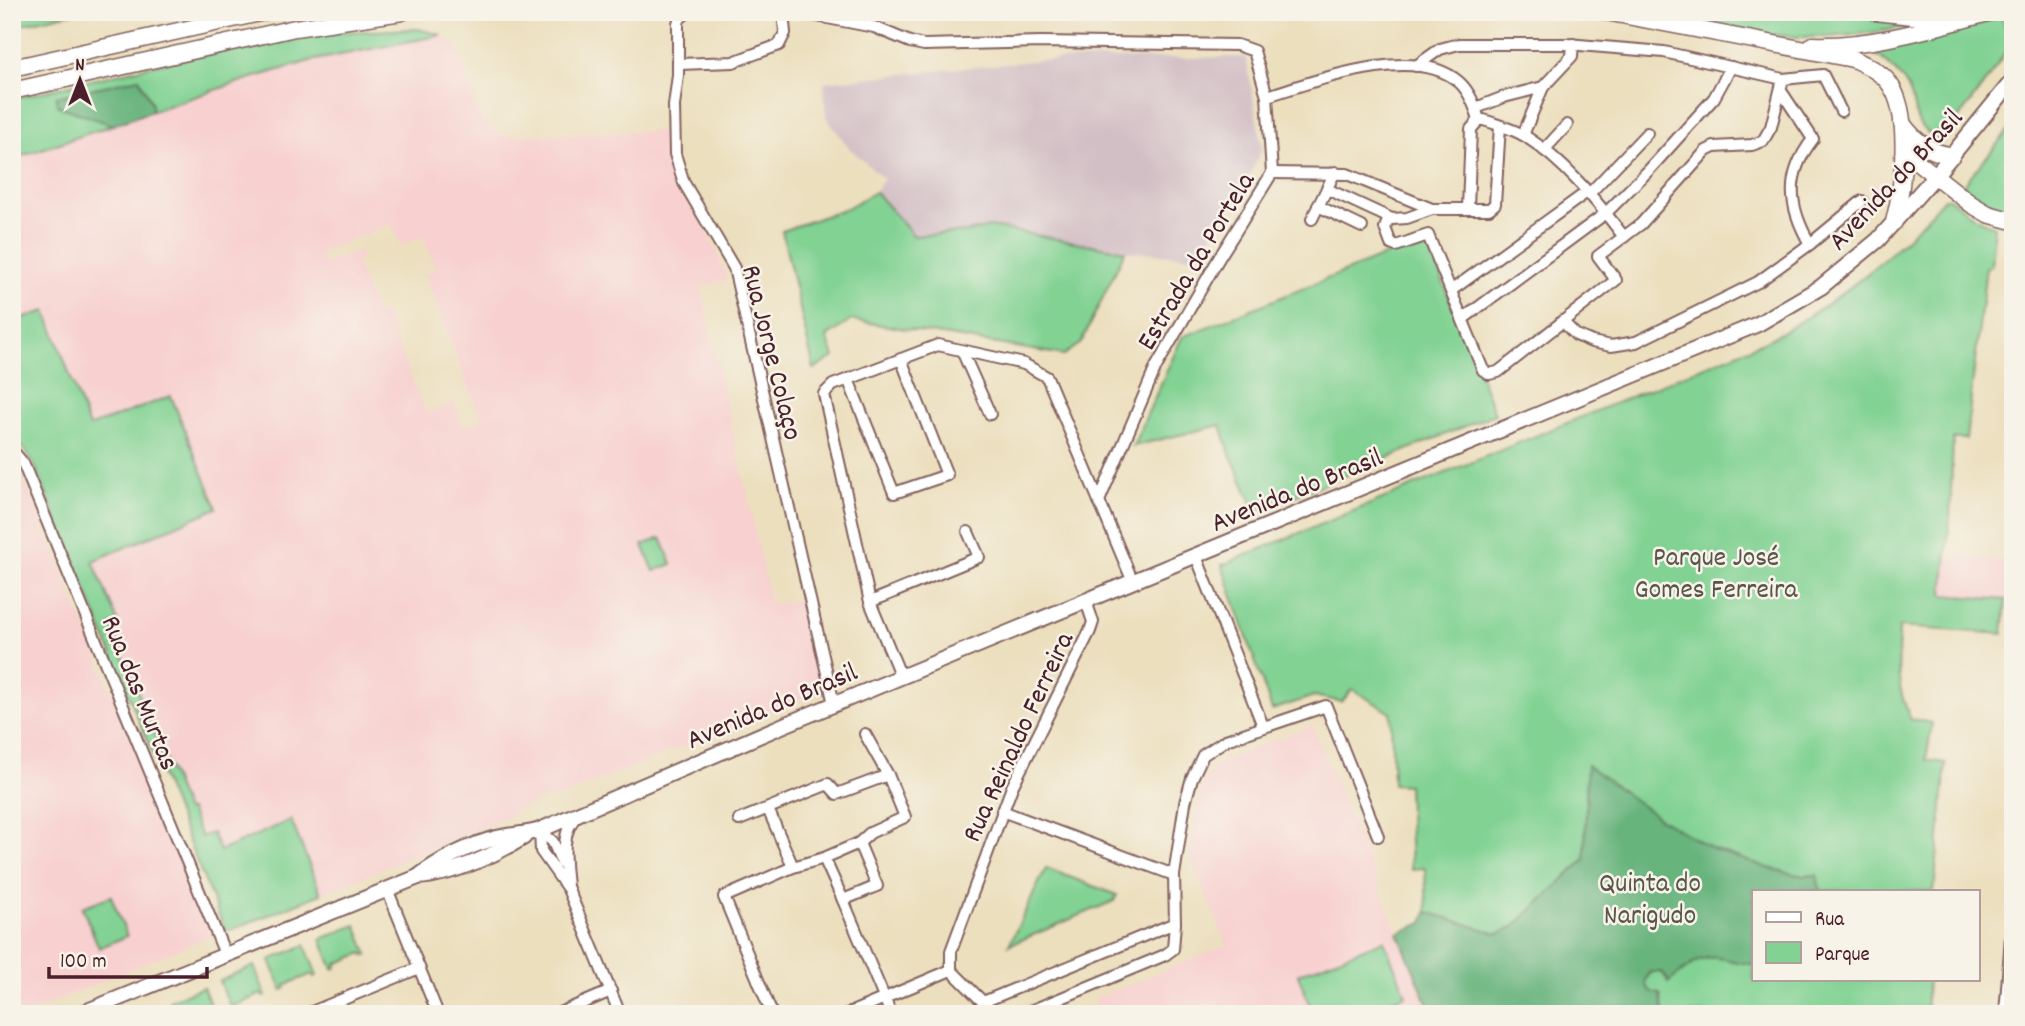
<svg xmlns="http://www.w3.org/2000/svg" width="2025" height="1026" viewBox="0 0 2025 1026" font-family="Dekko,sans-serif">
<rect width="100%" height="100%" fill="#f7f3e8"/>
<filter id="ink" filterUnits="userSpaceOnUse"><feTurbulence type="fractalNoise" baseFrequency=".0143" numOctaves="2"/><feDisplacementMap in="SourceGraphic" scale="14" xChannelSelector="R" yChannelSelector="G"/><feConvolveMatrix kernelMatrix="1 2 1 2 8 2 1 2 1" color-interpolation-filters="sRGB"/></filter>
<filter id="wash" filterUnits="userSpaceOnUse"><feTurbulence type="fractalNoise" baseFrequency=".00686" numOctaves="4" result="noise"/><feDisplacementMap in="SourceGraphic" scale="28" xChannelSelector="R" yChannelSelector="G"/><feGaussianBlur stdDeviation="1.57" result="paint"/><feColorMatrix in="noise" values="0 0 0 0 0 0 0 0 0 0 0 0 0 0 0 0 0 1.4 0 .05"/><feComposite in="paint" operator="in"/></filter>
<g filter="url(#wash)">
<rect width="100%" height="100%" fill="#ecdfbe"/>
<g fill="#f7d0cf" fill-rule="evenodd">
<path d="M442,35L453,43L462,58L474,104L483,122L494,131L509,136L665,131L681,184L719,255L727,280L701,287L771,604L800,600L819,679L812,694L554,799L550,796L514,810V814L321,894L291,820L219,851L201,838L190,810L187,812L111,625L117,621L93,561L217,508L89,427L46,311L12,321V159L245,80L310,61ZM391,224L400,246L423,237L436,269L424,274L482,421L464,427L454,402L426,413L384,312L377,314L356,262L362,259L359,250L323,264L319,253Z"/>
<path d="M12,459L19,467L212,935L25,1014H12Z"/>
<path d="M1946,557L2008,562L2006,600L1943,595Z"/>
<path d="M1312,725L1432,1014H1099L1093,1000L1097,998L1227,945L1190,857L1196,813L1203,780L1220,762Z"/>
</g>
<path fill="#d2bec5" d="M1246,57L1262,148L1247,181L1197,257L1125,251L990,227L968,232L914,236L875,192L884,179L849,148L826,117L824,82L1044,60Z"/>
<g fill="#81d293" stroke="#66785f" stroke-width="2">
<path d="M12,12H75L12,27Z"/>
<path d="M1661,12H1853L1883,21L1924,23C1874,34 1819,42 1768,34C1732,29 1697,20 1661,12Z"/>
<path d="M2002,16L2010,44C1991,79 1964,109 1941,141C1903,122 1923,107 1903,80C1893,66 1879,57 1866,47L1924,36Z"/>
<path d="M418,29L442,35L310,61L245,80L152,111V104L56,97L58,106L113,125L12,159V99L175,60L318,33Z"/>
<path d="M2013,125V211L1984,201L1963,185Z"/>
<path d="M875,192L914,236L968,232L990,227L1125,251L1081,343L1064,355L851,320L827,337L834,357L814,369L782,231L845,209Z"/>
<path d="M1944,198H1949L1974,217L1994,226L1991,267H1986L1966,439H1953L1950,518L1943,595L2006,600L2003,634L1899,627C1898,663 1895,687 1911,719L1932,723L1926,760L1946,763L1934,891H1820L1817,875L1803,876L1768,868L1713,849L1660,819L1587,766L1585,859L1514,927L1498,934L1427,912L1425,868L1411,869L1408,785L1393,784L1391,713L1352,689L1342,702L1314,696L1272,710L1222,565L1766,341C1834,305 1894,257 1944,198Z"/>
<path d="M1426,239L1495,414L1256,512L1230,454L1221,425L1133,446L1182,337Z"/>
<path d="M46,311L89,427L171,396L217,508L93,561L118,622L111,625L179,793L186,811L190,810L201,837L212,833L220,851L291,820L321,894L231,930L224,928L34,464L24,449L12,440V321Z"/>
<path d="M661,538L672,564L654,571L643,545Z"/>
<path d="M1046,868L1117,895L1114,901L1009,945Z"/>
<path d="M111,896L127,936L99,948L82,907Z"/>
<path d="M356,925L368,955L365,956L363,953L336,964L337,967L333,969L321,939Z"/>
<path d="M1384,940L1406,995L1357,1014H1313L1298,974Z"/>
<path d="M305,945L317,975L314,977L312,974L285,985L286,988L282,990L270,960Z"/>
<path d="M1716,957L1754,964V979H1928L1926,1014H1664L1660,994L1651,992L1645,985C1646,969 1663,967 1668,982L1697,961Z"/>
<path d="M254,966L266,996L263,997L261,994L234,1006L235,1009L232,1010L219,981Z"/>
<path d="M203,987L214,1014H174L169,1001Z"/>
</g>
<g fill="#68b47d" stroke="#596a54" stroke-width="2">
<path d="M139,78L152,104V111L113,125L58,106L56,97Z"/>
<path d="M1587,765L1660,819L1713,849L1768,868L1803,876L1817,875L1820,891H1754V964C1742,964 1731,960 1719,958C1699,954 1683,971 1668,983L1667,978L1661,972H1651C1644,979 1644,986 1651,992L1660,994L1664,1014H1432L1398,933L1423,923L1427,912L1498,934L1514,927L1585,859Z"/>
</g>
</g>
<g filter="url(#ink)">
<g fill="none" stroke-linecap="round" stroke-linejoin="round">
<g stroke="#83625e" stroke-width="14">
<g id="minor">
<path d="M688,12L680,18L678,23V75L674,106L675,154L684,183L734,268L834,704"/>
<path d="M812,12L817,16L874,27L910,42L924,45L1042,42L1237,45L1254,51L1267,96L1272,173L1219,258L1156,367L1099,501"/>
<path d="M679,64L733,62L779,45L785,33L783,12"/>
<path d="M1416,66L1440,49L1459,44H1567L1664,52L1783,79L1823,75L1841,111"/>
<path d="M1781,91L1813,139C1785,175 1788,206 1810,244"/>
<path d="M1267,96C1316,81 1415,43 1459,82C1470,92 1475,106 1479,120"/>
<path d="M1476,108L1504,97L1543,87L1572,56L1573,44"/>
<path d="M1479,120H1484C1498,125 1513,129 1525,136C1564,161 1597,201 1624,237"/>
<path d="M1523,135L1543,87"/>
<path d="M1544,150L1567,125"/>
<path d="M1272,173L1347,174L1432,209H1489L1495,204L1500,126"/>
<path d="M1327,189L1392,219L1407,218L1432,209"/>
<path d="M1589,194L1647,133"/>
<path d="M1318,206L1362,227"/>
<path d="M1468,208L1471,129L1479,120"/>
<path d="M1312,219L1335,172"/>
<path d="M1392,219L1388,220L1385,228L1391,244L1396,246L1428,235L1483,370L1489,374L1498,372L1616,280L1598,256L1641,224L1706,151L1714,147L1752,145L1763,141L1771,127L1783,79"/>
<path d="M1452,290L1587,192"/>
<path d="M1464,318L1606,213L1648,171L1714,98L1731,67"/>
<path d="M1562,321L1576,335L1592,342L1611,346L1636,342L1758,282L1810,244L1862,201"/>
<path d="M962,351L990,414"/>
<path d="M848,379L894,493L947,475L901,359"/>
<path d="M12,450L23,463L225,954"/>
<path d="M1196,556L1263,726"/>
<path d="M870,602L979,557L968,532"/>
<path d="M901,677L870,602L824,394L833,385L938,345L1024,364L1047,377L1133,582"/>
<path d="M768,809L793,867"/>
<path d="M1002,811L1174,875"/>
<path d="M739,820L828,784L837,794L888,775"/>
<path d="M540,830L541,851L568,889L620,1014"/>
<path d="M540,830L553,842L562,863"/>
<path d="M859,843L870,833L905,817L888,775L865,734"/>
<path d="M567,886C565,864 559,831 578,815"/>
<path d="M387,889L438,1014"/>
<path d="M843,900L891,1014"/>
<path d="M951,970V951L1012,787L1090,631L1093,622L1086,601"/>
<path d="M951,970L983,1002L987,1014"/>
<path d="M983,1002L1175,923"/>
<path d="M307,1014L419,968"/>
<path d="M557,1014L611,991"/>
<path d="M772,1014L724,897L793,867L824,858L859,843L877,886L843,900L824,858"/>
<path d="M847,1014L951,970"/>
<path d="M1023,1014L1165,955L1173,949L1175,923L1174,875L1185,803L1192,778L1203,755L1226,740L1326,706L1378,836"/>
</g>
</g>
<g stroke="#83625e" stroke-width="18">
<g id="major">
<path d="M418,877C451,875 495,855 524,837"/>
<path d="M80,1014L418,877C437,861 472,844 497,838C511,834 526,835 540,830L784,725L1758,324L1821,287L1878,240L1935,176L2013,80"/>
<path d="M2007,1014L2013,936"/>
</g>
</g>
<g stroke="#83625e" stroke-width="19">
<g id="highway">
<path d="M1606,12L1853,59C1866,65 1880,71 1889,83C1912,113 1903,188 1894,222"/>
<path d="M1875,12L1922,17L1949,12"/>
<path d="M1812,45C1874,47 1933,28 1991,12"/>
<path d="M12,68L264,12"/>
<path d="M12,91L295,28L402,12"/>
<path d="M1902,123C1914,140 1930,154 1952,155"/>
<path d="M1904,139L1911,155L1919,163L1971,204L1988,214L2013,221"/>
</g>
</g>
<use href="#minor" stroke="#fff" stroke-width="10"/>
<use href="#major" stroke="#fff" stroke-width="14"/>
<use href="#highway" stroke="#fff" stroke-width="16"/>
</g>
</g>
<g text-anchor="middle" stroke-width="5" stroke-linejoin="round" paint-order="stroke">
<g font-size="28" fill="#4a1f2b" stroke="#f7f3e8">
<text transform="translate(1894 178) rotate(-47)" y="10">Avenida do Brasil</text>
<text transform="translate(1194 260) rotate(-59)" y="10">Estrada da Portela</text>
<text transform="translate(774 352) rotate(76)" y="10">Rua Jorge Colaço</text>
<text transform="translate(1296 488) rotate(-22)" y="10">Avenida do Brasil</text>
<text transform="translate(142 692) rotate(68)" y="10">Rua das Murtas</text>
<text transform="translate(771 704) rotate(-23)" y="10">Avenida do Brasil</text>
<text transform="translate(1016 736) rotate(-65)" y="10">Rua Reinaldo Ferreira</text>
</g>
<g font-size="28" fill="#5a554a" stroke="#f7f3e8">
<text x="1716" y="565">Parque José<tspan x="1716" dy="32">Gomes Ferreira</tspan></text>
<text x="1650" y="891">Quinta do<tspan x="1650" dy="32">Narigudo</tspan></text>
</g>
</g>
<rect width="2025" height="1026" fill="none" stroke="#f7f3e8" stroke-width="42"/>
<rect x="1752" y="890" width="228" height="91" fill="#f7f3e8" stroke="#b29e9c" stroke-width="2"/>
<rect x="1766" y="912" width="35" height="10" fill="#ffffff" stroke="#b29e9c" stroke-width="2"/>
<text x="1815" y="925" font-size="21" fill="#4a1f2b">Rua</text>
<rect x="1766" y="942" width="35" height="21" fill="#81d293" stroke="#b29e9c" stroke-width="2"/>
<text x="1815" y="960" font-size="21" fill="#4a1f2b">Parque</text>
<g transform="translate(80 80)" stroke="#f7f3e8" stroke-width="5" paint-order="stroke">
<path d="M0-5L12 26L0 18L-12 26Z" fill="#4a1f2b"/>
<text y="-10" font-size="19" font-weight="bold" text-anchor="middle" fill="#4a1f2b">N</text>
</g>
<path d="M49 967v10h158v-10" fill="none" stroke="#4a1f2b" stroke-width="3.5"/>
<text x="60" y="967" font-size="21" fill="#4a1f2b" stroke="#f7f3e8" stroke-width="5" paint-order="stroke">100 m</text>
</svg>
